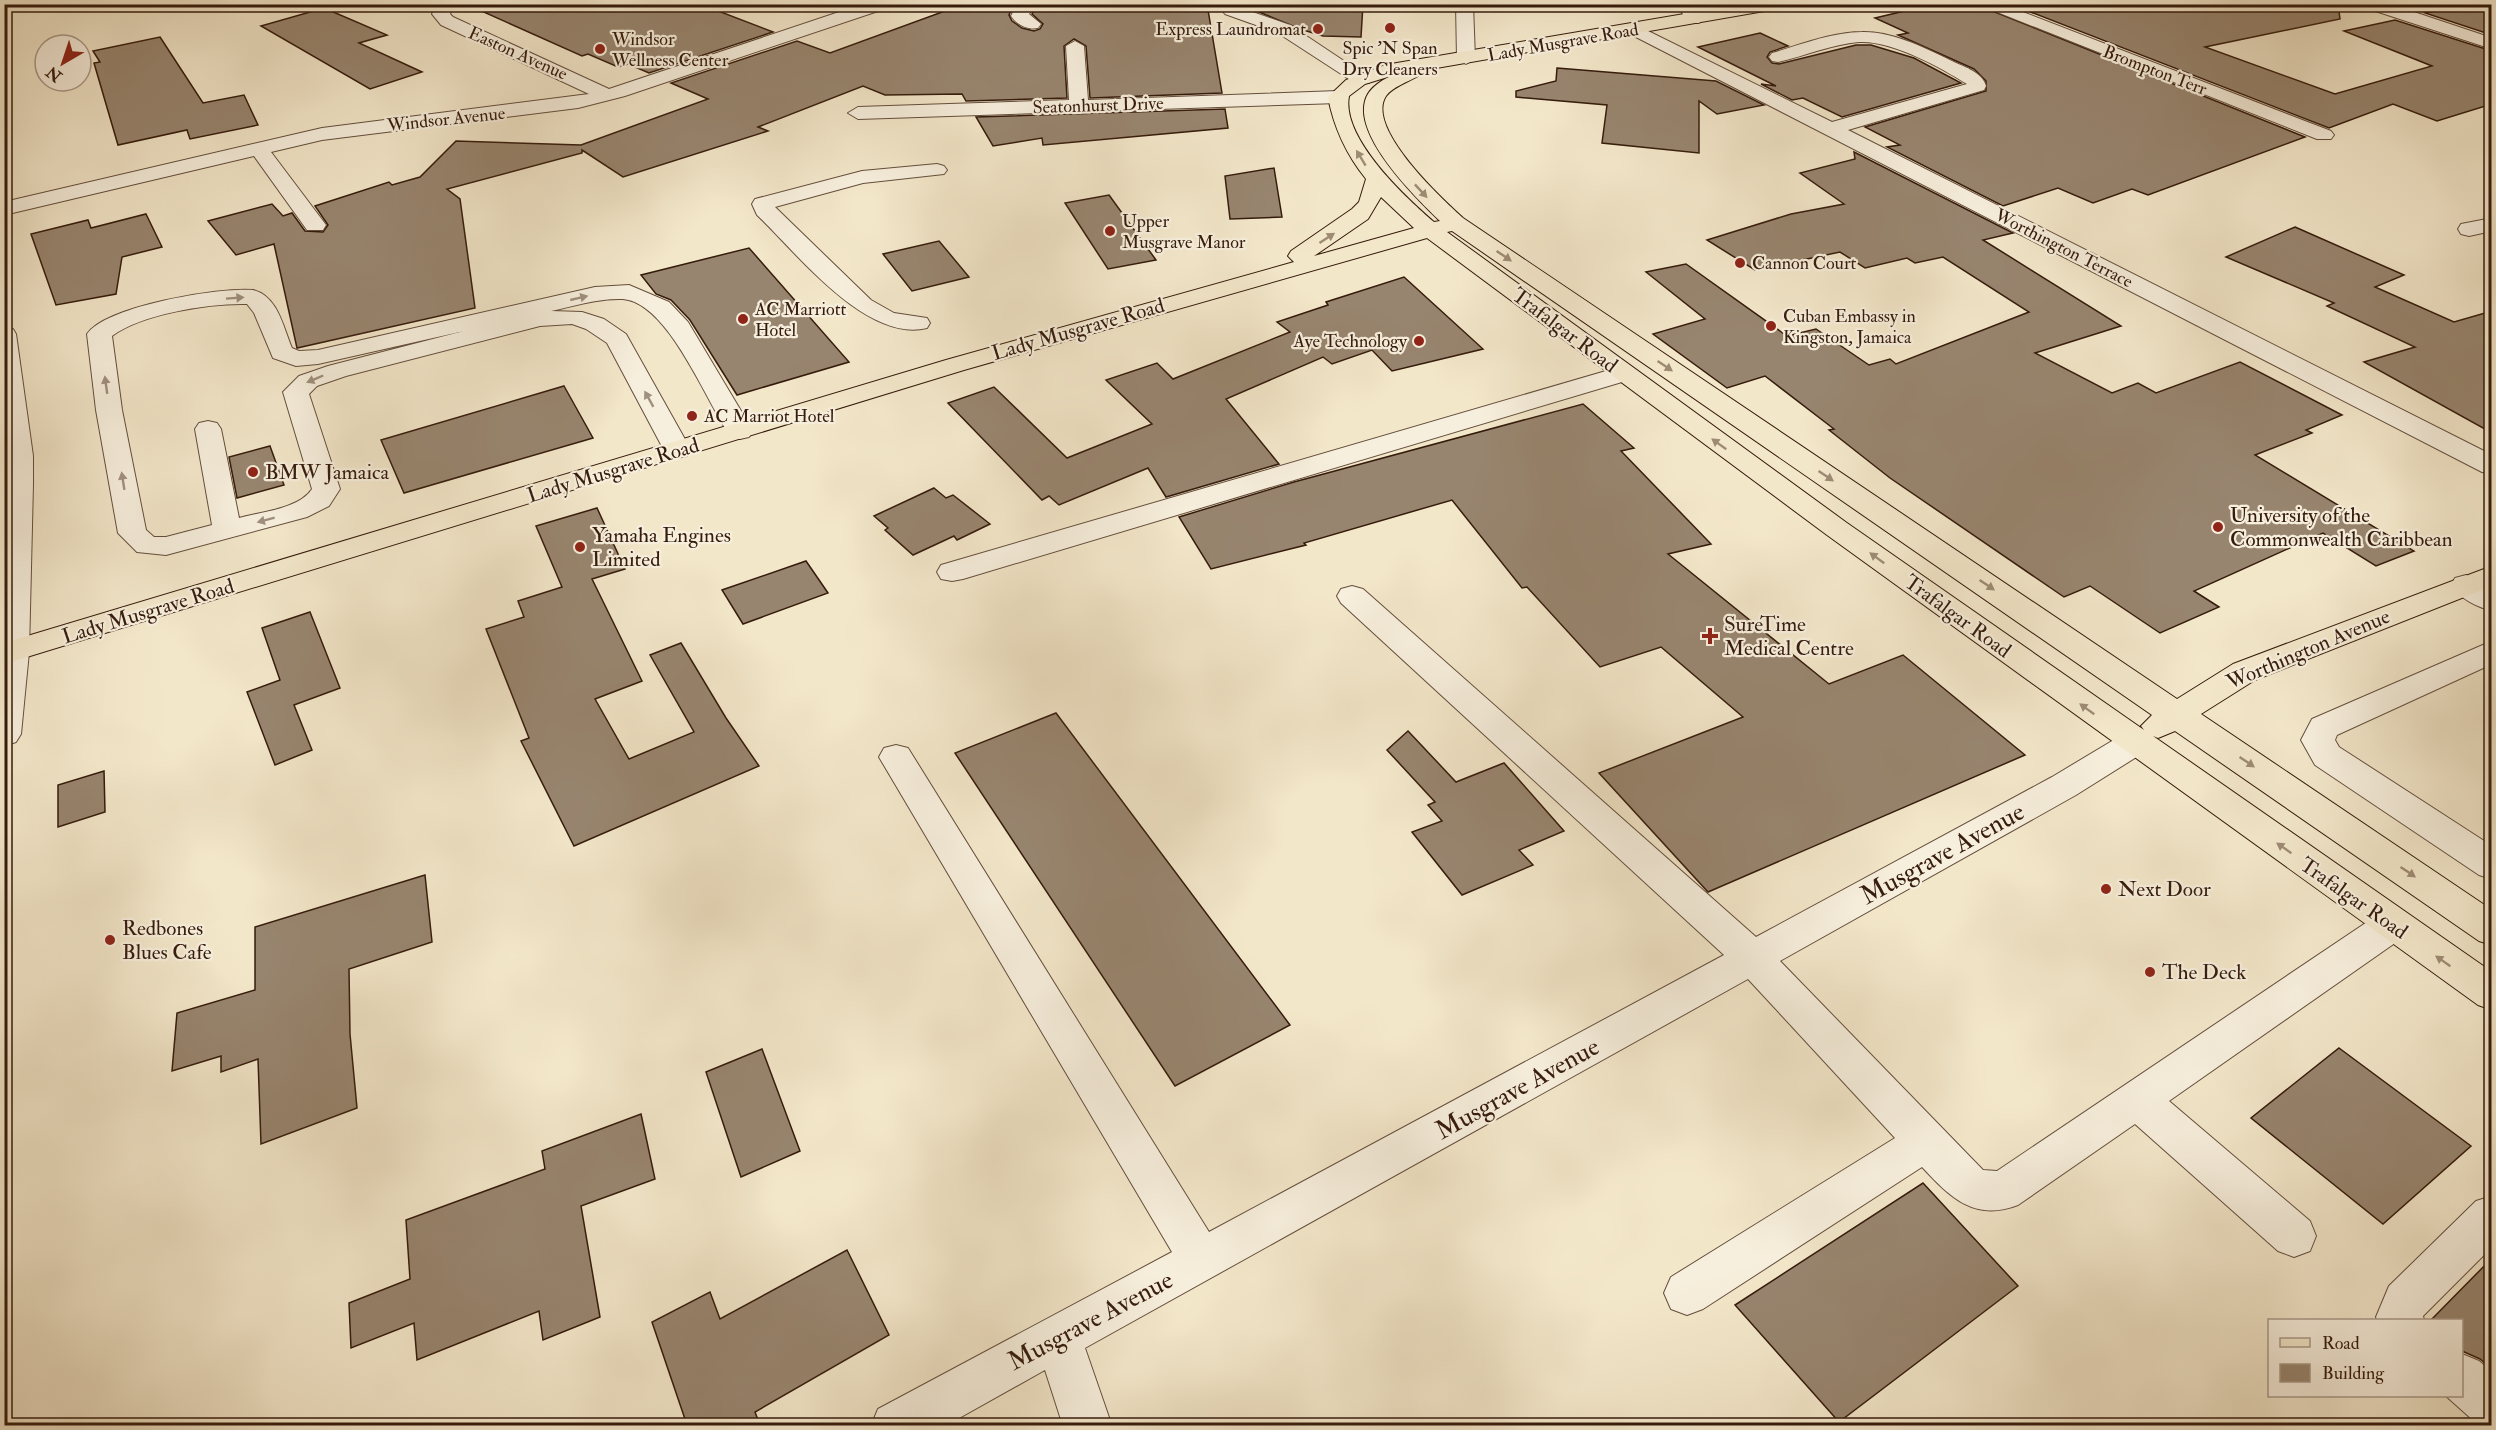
<svg xmlns="http://www.w3.org/2000/svg" width="2496" height="1430" viewBox="0 0 2496 1430" font-family="'IM FELL Double Pica',serif">
<rect width="100%" height="100%" fill="#f3e7ca"/>
<filter id="stains"><feTurbulence type="fractalNoise" baseFrequency=".00333" numOctaves="4"/><feColorMatrix values="0 0 0 0 .2 0 0 0 0 .09 0 0 0 0 .02 0 0 0 .5 -.17"/></filter>
<radialGradient id="worn" r=".72"><stop offset=".6" stop-color="#630" stop-opacity="0"/><stop offset="1" stop-color="#630" stop-opacity=".3"/></radialGradient>
<g fill="#98856f" stroke="#351b0c" stroke-width="1.5">
<path d="M466,4H700L773,32L649,73L628,64L618,67L588,54L582,56Z"/>
<path d="M964,4H1011L1012,8L1009,15L1012,21L1022,28L1034,31L1040,29L1043,24L1032,14L1035,8L1033,4H1207L1222,93L1090,98L1086,46L1074,39L1064,46L1067,98L966,101L962,94L885,95L863,86L758,127L768,131L623,177L582,150V153L447,189L460,199L475,308L297,348L274,244L236,255L208,221L272,204L283,216L292,213L305,231L323,232L328,225L315,206L389,182L392,185L420,177L456,141L581,145L708,99L671,83L797,41L830,53Z"/>
<path d="M1258,4H1363L1361,37L1323,36L1300,29L1252,9Z"/>
<path d="M1934,4H1975L2305,137L2148,195L2132,189L2093,203L2058,188L2003,206L1887,147L1900,145L1865,127L1986,91V81L1974,69L1898,35L1908,33L1875,18Z"/>
<path d="M2010,4H2234L2242,8L2260,4H2338L2340,19L2205,47L2335,94L2432,66L2344,31L2395,20L2492,51V104L2437,121L2393,104L2329,128Z"/>
<path d="M2467,4H2492V35L2425,13Z"/>
<path d="M324,8L387,35L359,43L422,72L370,89L261,26Z"/>
<path d="M1760,33L1788,46L1770,52L1767,57L1772,63L1779,64L1856,45H1871L1914,58L1961,83L1842,117L1803,98L1792,100L1761,84L1776,86L1698,47Z"/>
<path d="M160,37L203,103L244,95L258,125L190,139L187,130L118,145L94,63L100,62L93,51Z"/>
<path d="M1557,68L1716,81L1764,105L1717,114L1699,101V153L1602,143L1607,105L1516,97V91L1556,81Z"/>
<path d="M1225,109L1228,128L1043,145L1042,138L993,146L976,117Z"/>
<path d="M1854,152L2013,233L1983,240L2121,326L2035,353L2112,393L2138,383L2156,393L2240,362L2342,415L2306,430L2312,433L2255,455L2414,551L2376,566L2323,533L2194,591L2219,607L2160,633L2090,586L2064,597L1890,478L1829,430L1834,429L1765,376L1727,388L1653,334L1705,319L1646,272L1686,264L1787,336L1816,329L1869,365L1890,359L1896,364L2029,312L1943,257L1915,263L1907,258L1865,268L1840,252L1755,270L1707,240L1791,214L1844,204L1800,173L1855,159Z"/>
<path d="M1274,168L1282,217L1230,219L1225,176Z"/>
<path d="M1109,195L1156,260L1108,269L1065,203Z"/>
<path d="M146,214L162,247L122,257L116,294L56,305L31,234L88,220L91,228Z"/>
<path d="M2295,227L2404,275L2375,287L2454,322L2492,311V433L2364,362L2415,347L2327,306L2334,303L2226,257Z"/>
<path d="M939,241L969,277L912,291L883,254Z"/>
<path d="M749,248L849,362L737,395L690,320L671,300L656,294L641,275Z"/>
<path d="M1404,277L1483,349L1392,371L1372,350L1332,364L1323,357L1226,399L1279,464L1166,497L1148,468L1059,505L1049,496L1042,500L948,403L994,387L1067,458L1152,424L1106,380L1157,363L1173,379L1290,332L1277,322L1328,305L1326,302Z"/>
<path d="M564,386L593,438L404,493L381,440Z"/>
<path d="M1583,404L1634,448L1621,451L1711,544L1668,554L1829,684L1903,655L2025,755L1708,892L1599,773L1743,717L1661,647L1600,667L1527,587L1522,588L1452,500L1304,543L1306,545L1211,569L1179,517L1294,482Z"/>
<path d="M270,446L284,485L237,498L229,457Z"/>
<path d="M934,488L946,498L953,495L990,524L957,540L954,536L913,555L885,530L888,528L874,516Z"/>
<path d="M597,508L625,569L592,579L642,681L595,699L629,759L694,732L650,655L681,643L726,718L759,766L574,846L521,741L529,738L486,629L524,617L518,601L562,587L536,526Z"/>
<path d="M806,561L828,593L743,624L722,590Z"/>
<path d="M310,612L340,688L294,705L312,750L275,765L247,692L280,680L262,628Z"/>
<path d="M1056,713L1290,1025L1175,1086L955,753Z"/>
<path d="M1408,731L1456,782L1504,763L1564,831L1519,850L1533,865L1462,895L1412,832L1442,821L1428,805L1435,802L1387,750Z"/>
<path d="M104,771L105,812L58,827V785Z"/>
<path d="M425,875L432,942L349,969L350,1034L357,1108L261,1144L258,1059L221,1072V1056L172,1071L177,1013L255,990V927Z"/>
<path d="M2339,1048L2471,1146L2383,1224L2251,1118Z"/>
<path d="M762,1049L800,1151L741,1177L706,1072Z"/>
<path d="M641,1114L655,1179L581,1206L600,1317L543,1340L539,1311L417,1360L414,1323L351,1348L349,1303L410,1279L406,1220L545,1169L542,1151Z"/>
<path d="M1923,1183L2018,1286L1839,1422L1735,1305Z"/>
<path d="M847,1250L889,1335L755,1412L760,1425H687L652,1322L710,1292L720,1319Z"/>
<path d="M2492,1258V1369L2480,1359L2462,1351V1320H2431Z"/>
</g>
<g fill="none" stroke-linecap="round" stroke-linejoin="round">
<g stroke="#644e3c" stroke-width="2">
<g id="minor">
<path d="M437,4H454L450,14L453,17L609,89L863,4H889L887,8L625,96L578,108L322,140L271,152L326,225L323,230H307L254,156L4,215V202L322,128L589,94L441,25L432,14Z"/>
<path d="M1013,4H1030L1033,8L1029,14L1041,24L1038,28C1028,30 1017,25 1011,16L1015,8Z"/>
<path d="M1230,4H1256L1247,10L1290,25L1371,79L1369,83H1355L1278,33L1225,14L1222,10Z"/>
<path d="M1456,4H1473L1475,59L1466,64L1457,59Z"/>
<path d="M1678,4H1695L1702,19L1699,23H1687Z"/>
<path d="M1977,4H2002L2331,131L2334,135L2331,139H2317Z"/>
<path d="M2364,4H2390L2492,38V49L2366,8Z"/>
<path d="M1636,25L1832,122L1967,84C1940,67 1891,40 1859,42C1832,44 1805,56 1778,62L1772,61L1769,57L1772,53C1800,45 1832,32 1862,32C1893,31 1927,49 1954,62C1965,67 1983,73 1986,86L1984,90L1848,130L2492,455V474L2482,472L1630,34L1627,30L1630,26Z"/>
<path d="M1075,41L1084,46L1088,100L1338,91L1348,97L1338,103L858,119L848,113L858,107L1069,100L1066,46Z"/>
<path d="M937,164L944,166L947,170L944,174L863,183L775,207L871,300L894,313L927,318L930,323L927,328C866,343 797,253 757,215L752,204L755,199L862,171Z"/>
<path d="M2492,218V231L2469,236L2461,234L2458,229L2461,224Z"/>
<path d="M629,285L669,302L688,322L753,431L749,437L740,439L731,437C706,402 669,303 623,299C599,298 574,306 551,311L582,312L604,319L626,334L691,450L687,456L677,458L667,456L607,343L586,329L572,324L540,326L346,376L317,386L309,394L340,489L329,506L307,517L166,555L137,552L118,533L96,410L87,334C106,306 219,287 253,290C278,296 283,327 292,348L299,351L318,350L595,287ZM247,304L254,313L273,358L296,366L318,364L464,331L328,366L299,376L283,392L312,489C299,509 260,512 239,518L221,429L217,423L208,421L199,423L195,429L212,525L166,537H154L146,530L122,410L112,336C141,314 210,303 247,304Z"/>
<path d="M4,327L13,329L16,334L33,456V484L29,652L21,734L16,742L4,746Z"/>
<path d="M1623,366L1632,369L1636,374L1632,379L963,579L952,581L941,579L937,572L941,565Z"/>
<path d="M2466,575L2492,587V611C2477,607 2459,598 2451,585L2455,578Z"/>
<path d="M1352,586L1363,589L1756,937L2052,777L2122,735L2134,731L2146,735L2151,743L2146,751L2076,795L1780,961L1983,1170L1997,1171L2379,914L2392,910L2405,914L2411,925L2405,936L2169,1101L2310,1221L2316,1236L2310,1251L2294,1257L2278,1251L2135,1124L2018,1205C1974,1222 1950,1197 1922,1167L1703,1309L1687,1315L1671,1309L1664,1293L1671,1277L1895,1138L1748,979L1085,1348L1112,1426H1063L1045,1370L945,1426H871L878,1409L1172,1252L879,757L884,748L896,745L908,748L1209,1232L1724,955L1341,603L1337,596L1341,589Z"/>
<path d="M2492,641V664L2337,735L2335,740L2339,747L2492,846V879L2479,875L2315,765L2301,740L2312,719Z"/>
<path d="M2492,1196V1247L2423,1316L2424,1320H2377L2376,1317L2389,1286L2476,1201Z"/>
<path d="M2462,1354L2479,1361L2492,1372V1426L2475,1422L2446,1396H2462Z"/>
</g>
</g>
<g stroke="#351b0c" stroke-width="2">
<path id="major" d="M1743,4H1784L1776,9L1419,71L1418,76C1408,82 1392,87 1386,96C1365,128 1442,199 1463,218L2177,699L2233,664L2492,566V586L2255,680L2201,714L2492,910V945L2479,941L2175,731L2158,738L2153,736L2492,972V1010L2478,1005L1827,535L1427,238L964,370L4,664V643L946,360L1294,262L1288,256L1291,251L1352,209L1359,202L1366,179C1346,154 1334,128 1328,97L1346,80L1385,65ZM1391,76C1380,81 1368,89 1365,101C1355,138 1415,197 1440,221L1434,222C1405,197 1341,138 1349,96L1365,84ZM1381,197L1414,228L1314,256L1368,219ZM1452,231L2152,715L2141,726L2144,730L1847,523L1447,232Z"/>
</g>
<use href="#minor" fill="#f7efdd" fill-rule="evenodd"/>
<use href="#major" fill="#f3e7ca" fill-rule="evenodd"/>
</g>
<defs><path id="oneway-solid" d="M-6-.8H1V-3.2L6.5 0L1 3.2V.8H-6Z" transform="scale(1.5)"/></defs>
<g fill="#9e8b74">
<use href="#oneway-solid" transform="translate(1361 158) rotate(-121)"/>
<use href="#oneway-solid" transform="translate(1421 191) rotate(47)"/>
<use href="#oneway-solid" transform="translate(1327 238) rotate(-33)"/>
<use href="#oneway-solid" transform="translate(1504 256) rotate(34)"/>
<use href="#oneway-solid" transform="translate(1665 366) rotate(34)"/>
<use href="#oneway-solid" transform="translate(1719 444) rotate(-144)"/>
<use href="#oneway-solid" transform="translate(1826 476) rotate(34)"/>
<use href="#oneway-solid" transform="translate(1877 558) rotate(-144)"/>
<use href="#oneway-solid" transform="translate(1987 585) rotate(34)"/>
<use href="#oneway-solid" transform="translate(2087 709) rotate(-144)"/>
<use href="#oneway-solid" transform="translate(2247 762) rotate(34)"/>
<use href="#oneway-solid" transform="translate(2284 848) rotate(-145)"/>
<use href="#oneway-solid" transform="translate(2408 872) rotate(34)"/>
<use href="#oneway-solid" transform="translate(2443 961) rotate(-145)"/>
</g>
<g fill="#a0907f">
<use href="#oneway-solid" transform="translate(235 298) rotate(-4)"/>
<use href="#oneway-solid" transform="translate(579 298) rotate(-13)"/>
<use href="#oneway-solid" transform="translate(315 379) rotate(157)"/>
<use href="#oneway-solid" transform="translate(106 385) rotate(-98)"/>
<use href="#oneway-solid" transform="translate(649 399) rotate(-119)"/>
<use href="#oneway-solid" transform="translate(123 481) rotate(-99)"/>
<use href="#oneway-solid" transform="translate(266 520) rotate(165)"/>
</g>
<g fill="#8f2418" stroke="#f7efdd" stroke-width="2">
<circle cx="1390" cy="28" r="6"/>
<circle cx="1318" cy="29" r="6"/>
<circle cx="600" cy="49" r="6"/>
<circle cx="1110" cy="231" r="6"/>
<circle cx="1740" cy="263" r="6"/>
<circle cx="743" cy="319" r="6"/>
<circle cx="1771" cy="326" r="6"/>
<circle cx="1419" cy="341" r="6"/>
<circle cx="692" cy="416" r="6"/>
<circle cx="253" cy="472" r="6"/>
<circle cx="2218" cy="527" r="6"/>
<circle cx="580" cy="547" r="6"/>
<path d="M1707 627h6v6h6v6h-6v6h-6v-6h-6v-6h6z"/>
<circle cx="2106" cy="889" r="6"/>
<circle cx="110" cy="940" r="6"/>
<circle cx="2150" cy="972" r="6"/>
</g>
<g text-anchor="middle" stroke-width="4.5" stroke-linejoin="round" paint-order="stroke">
<g font-size="18" fill="#351b0c" stroke="#f7efdd" text-anchor="start">
<text x="1306" y="35" text-anchor="end">Express Laundromat</text>
<text x="612" y="45">Windsor<tspan x="612" dy="21">Wellness Center</tspan></text>
<text x="1390" y="54" text-anchor="middle">Spic 'N Span<tspan x="1390" dy="21">Dry Cleaners</tspan></text>
<text x="1122" y="227">Upper<tspan x="1122" dy="21">Musgrave Manor</tspan></text>
<text x="1752" y="269">Cannon Court</text>
<text x="755" y="315">AC Marriott<tspan x="755" dy="21">Hotel</tspan></text>
<text x="1783" y="322">Cuban Embassy in<tspan x="1783" dy="21">Kingston, Jamaica</tspan></text>
<text x="1407" y="347" text-anchor="end">Aye Technology</text>
<text x="704" y="422">AC Marriot Hotel</text>
</g>
<g font-size="18" fill="#351b0c" stroke="#f7efdd">
<text transform="translate(1563 42) rotate(-10)" y="6">Lady Musgrave Road</text>
<text transform="translate(518 53) rotate(24)" y="6">Easton Avenue</text>
<text transform="translate(2155 70) rotate(21)" y="6">Brompton Terr</text>
<text transform="translate(1098 105) rotate(-2)" y="6">Seatonhurst Drive</text>
<text transform="translate(446 119) rotate(-6)" y="6">Windsor Avenue</text>
<text transform="translate(2064 248) rotate(27)" y="6">Worthington Terrace</text>
</g>
<g font-size="21" fill="#351b0c" stroke="#f7efdd">
<text transform="translate(1078 329) rotate(-16)" y="7">Lady Musgrave Road</text>
<text transform="translate(1565 330) rotate(37)" y="7">Trafalgar Road</text>
<text transform="translate(613 470) rotate(-17)" y="7">Lady Musgrave Road</text>
<text transform="translate(148 611) rotate(-17)" y="7">Lady Musgrave Road</text>
<text transform="translate(1958 616) rotate(36)" y="7">Trafalgar Road</text>
<text transform="translate(2308 649) rotate(-23)" y="7">Worthington Avenue</text>
<text transform="translate(2354 898) rotate(35)" y="7">Trafalgar Road</text>
</g>
<g font-size="21" fill="#351b0c" stroke="#f7efdd" text-anchor="start">
<text x="265" y="479">BMW Jamaica</text>
<text x="2230" y="522">University of the<tspan x="2230" dy="24">Commonwealth Caribbean</tspan></text>
<text x="592" y="542">Yamaha Engines<tspan x="592" dy="24">Limited</tspan></text>
<text x="1724" y="631">SureTime<tspan x="1724" dy="24">Medical Centre</tspan></text>
<text x="2118" y="896">Next Door</text>
<text x="122" y="935">Redbones<tspan x="122" dy="24">Blues Cafe</tspan></text>
<text x="2162" y="979">The Deck</text>
</g>
<g font-size="26" fill="#351b0c" stroke="#f7efdd">
<text transform="translate(1942 853) rotate(-29)" y="9">Musgrave Avenue</text>
<text transform="translate(1517 1088) rotate(-29)" y="9">Musgrave Avenue</text>
<text transform="translate(1090 1320) rotate(-28)" y="9">Musgrave Avenue</text>
</g>
</g>
<rect width="2496" height="1430" fill="none" stroke="#f3e7ca" stroke-width="24"/>
<rect x="6" y="6" width="2484" height="1418" fill="none" stroke="#351b0c" stroke-width="3"/>
<rect x="12" y="12" width="2472" height="1406" fill="none" stroke="#351b0c" stroke-width="1.5"/>
<rect x="2268" y="1319" width="195" height="78" fill="#f7efdd" stroke="#a99a89" stroke-width="1.5"/>
<rect x="2280" y="1338" width="30" height="9" fill="#f3e7ca" stroke="#a99a89" stroke-width="1.5"/>
<text x="2322" y="1349" font-size="18" fill="#351b0c">Road</text>
<rect x="2280" y="1364" width="30" height="18" fill="#98856f" stroke="#a99a89" stroke-width="1.5"/>
<text x="2322" y="1379" font-size="18" fill="#351b0c">Building</text>
<g transform="translate(63 63) rotate(219)"><circle r="28" fill="#f7efdd" stroke="#a99a89" stroke-width="1.5"/>
<path d="M0-4.5L10 22L0 15L-10 22Z" fill="#8f2418"/>
<text y="-9" font-size="16" font-weight="bold" text-anchor="middle" fill="#351b0c">N</text>
</g>
<rect width="100%" height="100%" filter="url(#stains)"/>
<rect width="100%" height="100%" fill="url(#worn)"/>
</svg>
